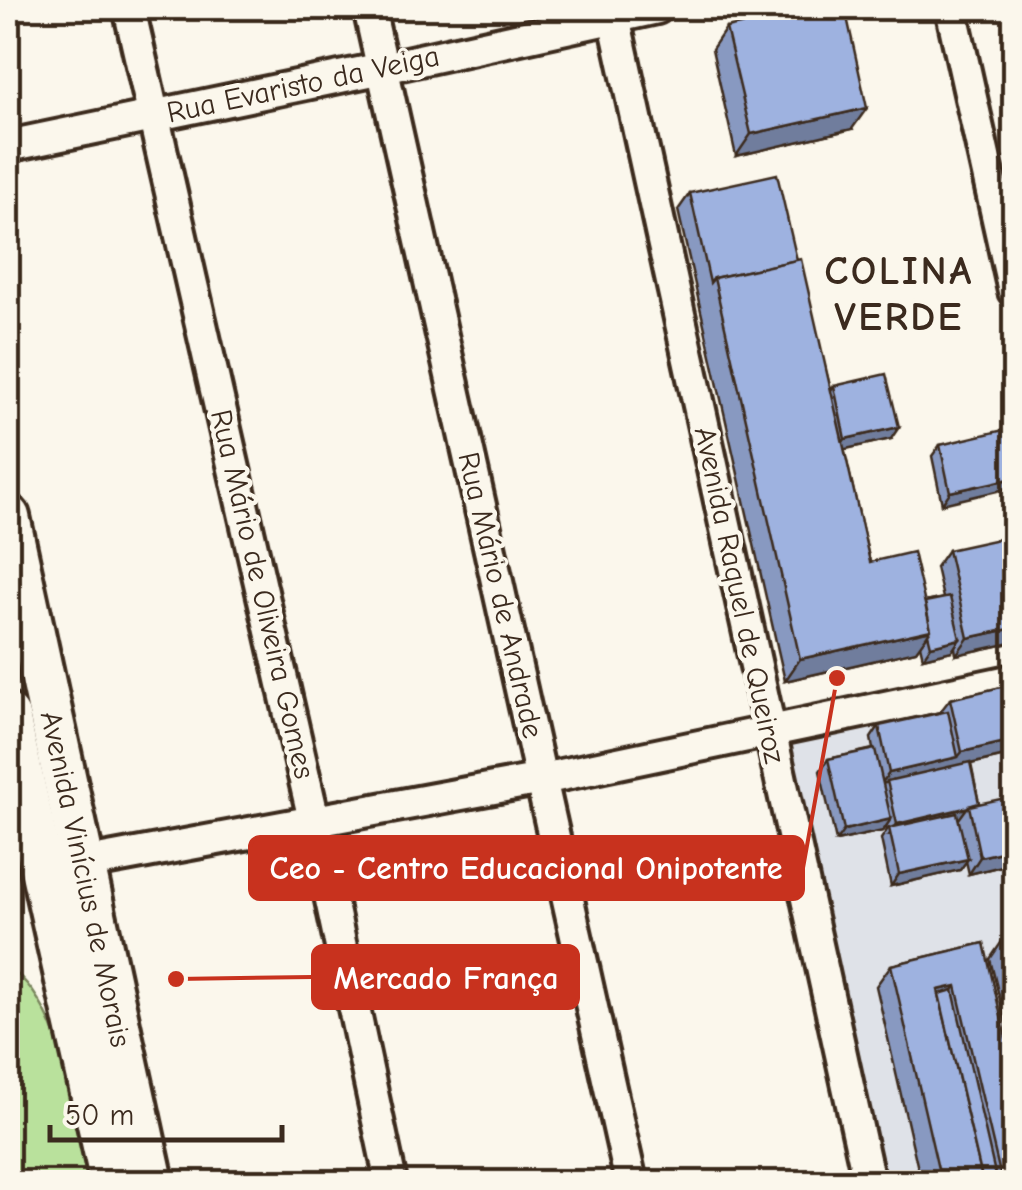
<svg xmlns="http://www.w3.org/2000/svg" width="1022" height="1190" viewBox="0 0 1022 1190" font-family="'Comic Neue',sans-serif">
<rect width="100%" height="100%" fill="#fbf7ec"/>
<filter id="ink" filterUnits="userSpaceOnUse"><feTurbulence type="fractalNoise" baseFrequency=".01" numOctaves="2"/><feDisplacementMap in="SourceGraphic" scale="20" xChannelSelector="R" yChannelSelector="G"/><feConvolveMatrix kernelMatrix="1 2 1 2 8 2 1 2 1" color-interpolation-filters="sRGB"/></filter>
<g filter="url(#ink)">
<path fill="#dfe2e8" d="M1014,691V1182H888L789,741Z"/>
<path fill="#b9e19c" stroke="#7a865d" stroke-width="2.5" d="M8,967C65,1004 76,1120 89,1182H8Z"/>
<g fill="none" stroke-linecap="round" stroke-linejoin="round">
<g stroke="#3b2a1e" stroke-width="38">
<g id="street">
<path d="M129,8L314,820L391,1182"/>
<path d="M369,8L631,1182"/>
<path d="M612,8L869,1182"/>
<path d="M951,8L1014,291"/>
<path d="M8,146L383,68L657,8"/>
<path d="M82,864L542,779L1014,680"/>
</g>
</g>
<g stroke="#3b2a1e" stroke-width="50">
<g id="secondary">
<path d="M8,517L152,1182"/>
<path d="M8,716L112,1182"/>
</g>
</g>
<use href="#street" stroke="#fbf7ec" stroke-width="30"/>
<use href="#secondary" stroke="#fbf7ec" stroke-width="42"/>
</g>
<g fill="#8899c1" stroke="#3b2a1e" stroke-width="2.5">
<path d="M726,28L852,129L736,156L712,49Z"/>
<path d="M690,193L797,260L831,390L834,386L891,439L844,449L870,562L925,602L943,598L936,567L948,550L1011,643L956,655L955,647L952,651L923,658L920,645L916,651L785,681L678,210Z"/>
<path d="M1014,437L942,504L932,456L940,445Z"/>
<path d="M1014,684V754L971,764L979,803L1014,863L969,874L966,861L960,870L891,886L881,839L887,830L886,826L883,831L836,841L820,771L828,759L873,749L871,738L879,726L940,712L950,699Z"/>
<path d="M1014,935V1057L990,959L1005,937Z"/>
<path d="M984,943L1014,1182H921L876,986L891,965Z"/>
</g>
<g fill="#6f7d9d" stroke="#3b2a1e" stroke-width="2.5">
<path d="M867,108L852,129L736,156L751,134Z"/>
<path d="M899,427L891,439L837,451L845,439Z"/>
<path d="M1014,478V487L942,504L950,492Z"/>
<path d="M1014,628V638L1011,643L956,655L968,638Z"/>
<path d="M931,630L916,651L785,681L800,659Z"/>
<path d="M960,639L952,651L923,658L931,646Z"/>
<path d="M1014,740V754L881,784L889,773L958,757L962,752Z"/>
<path d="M967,808L959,819L889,835L897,824Z"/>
<path d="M891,819L883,831L836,841L844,830Z"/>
<path d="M1014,849V863L969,874L980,857Z"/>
<path d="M968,859L960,870L891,886L899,874Z"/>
<path d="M956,986L941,1007L938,990Z"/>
</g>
<g fill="#9eb2e0" stroke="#3b2a1e" stroke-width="2.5">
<path d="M819,8H845L867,108L751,134L726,28Z"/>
<path d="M777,174L797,260L714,278L710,283L690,193Z"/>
<path d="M801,259L870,562L913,552L931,630L800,659L714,278Z"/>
<path d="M886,374L899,427L845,439L834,386Z"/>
<path d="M1012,428L1014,437V478L950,492L940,445Z"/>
<path d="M1003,538L1014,589V628L968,638L948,550Z"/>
<path d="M950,597L960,639L931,646L928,634L931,630L925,602Z"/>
<path d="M1014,684V740L962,752L950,699Z"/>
<path d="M948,711L958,757L889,773L879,726Z"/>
<path d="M875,749L891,819L844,830L828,759Z"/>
<path d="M970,762L979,803L969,806V807L897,824L887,781Z"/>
<path d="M1014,796V849L980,857L969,806Z"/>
<path d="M957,813L968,859L899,874L889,828Z"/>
<path d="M1014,935V975L1005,937Z"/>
<path d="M984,943L1014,1073V1182H1002L956,986L938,990L983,1182H941L891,965Z"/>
<path d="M953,990L997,1182H983L939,994Z"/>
</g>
</g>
<g text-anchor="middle" stroke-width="9" stroke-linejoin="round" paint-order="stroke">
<g font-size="30" fill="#3b2a1e" stroke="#fbf7ec">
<text transform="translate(303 84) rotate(-12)" y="10">Rua Evaristo da Veiga</text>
<text transform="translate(263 594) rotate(77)" y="10">Rua Mário de Oliveira Gomes</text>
<text transform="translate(501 595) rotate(77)" y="10">Rua Mário de Andrade</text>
<text transform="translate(740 595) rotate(78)" y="10">Avenida Raquel de Queiroz</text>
<text transform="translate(86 879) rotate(78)" y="10">Avenida Vinícius de Morais</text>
</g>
<g font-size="40" font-weight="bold" letter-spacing="2.5" fill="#3b2a1e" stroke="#fbf7ec">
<text x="899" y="284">COLINA<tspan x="899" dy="46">VERDE</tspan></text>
</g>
</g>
<path fill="none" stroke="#c8321e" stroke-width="4" d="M837 678L803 868M176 979L313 977"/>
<g fill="#c8321e" stroke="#fbf7ec" stroke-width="4">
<circle cx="837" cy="678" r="10"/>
<circle cx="176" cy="979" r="10"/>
</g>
<g fill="#c8321e" stroke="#c8321e" stroke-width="4">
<rect x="250" y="837" width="553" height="62" rx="10"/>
<rect x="313" y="946" width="265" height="62" rx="10"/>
</g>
<g font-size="32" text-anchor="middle" font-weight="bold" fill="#fff">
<text x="526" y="879">Ceo - Centro Educacional Onipotente</text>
<text x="446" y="989">Mercado França</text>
</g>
<rect width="1022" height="1190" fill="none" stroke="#fbf7ec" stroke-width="40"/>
<rect x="20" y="20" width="982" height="1150" fill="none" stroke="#3b2a1e" stroke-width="4" filter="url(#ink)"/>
<path d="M50 1125v15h232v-15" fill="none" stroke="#3b2a1e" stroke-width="5"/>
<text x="65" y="1125" font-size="30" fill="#3b2a1e" stroke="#fbf7ec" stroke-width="8" paint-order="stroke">50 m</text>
</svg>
